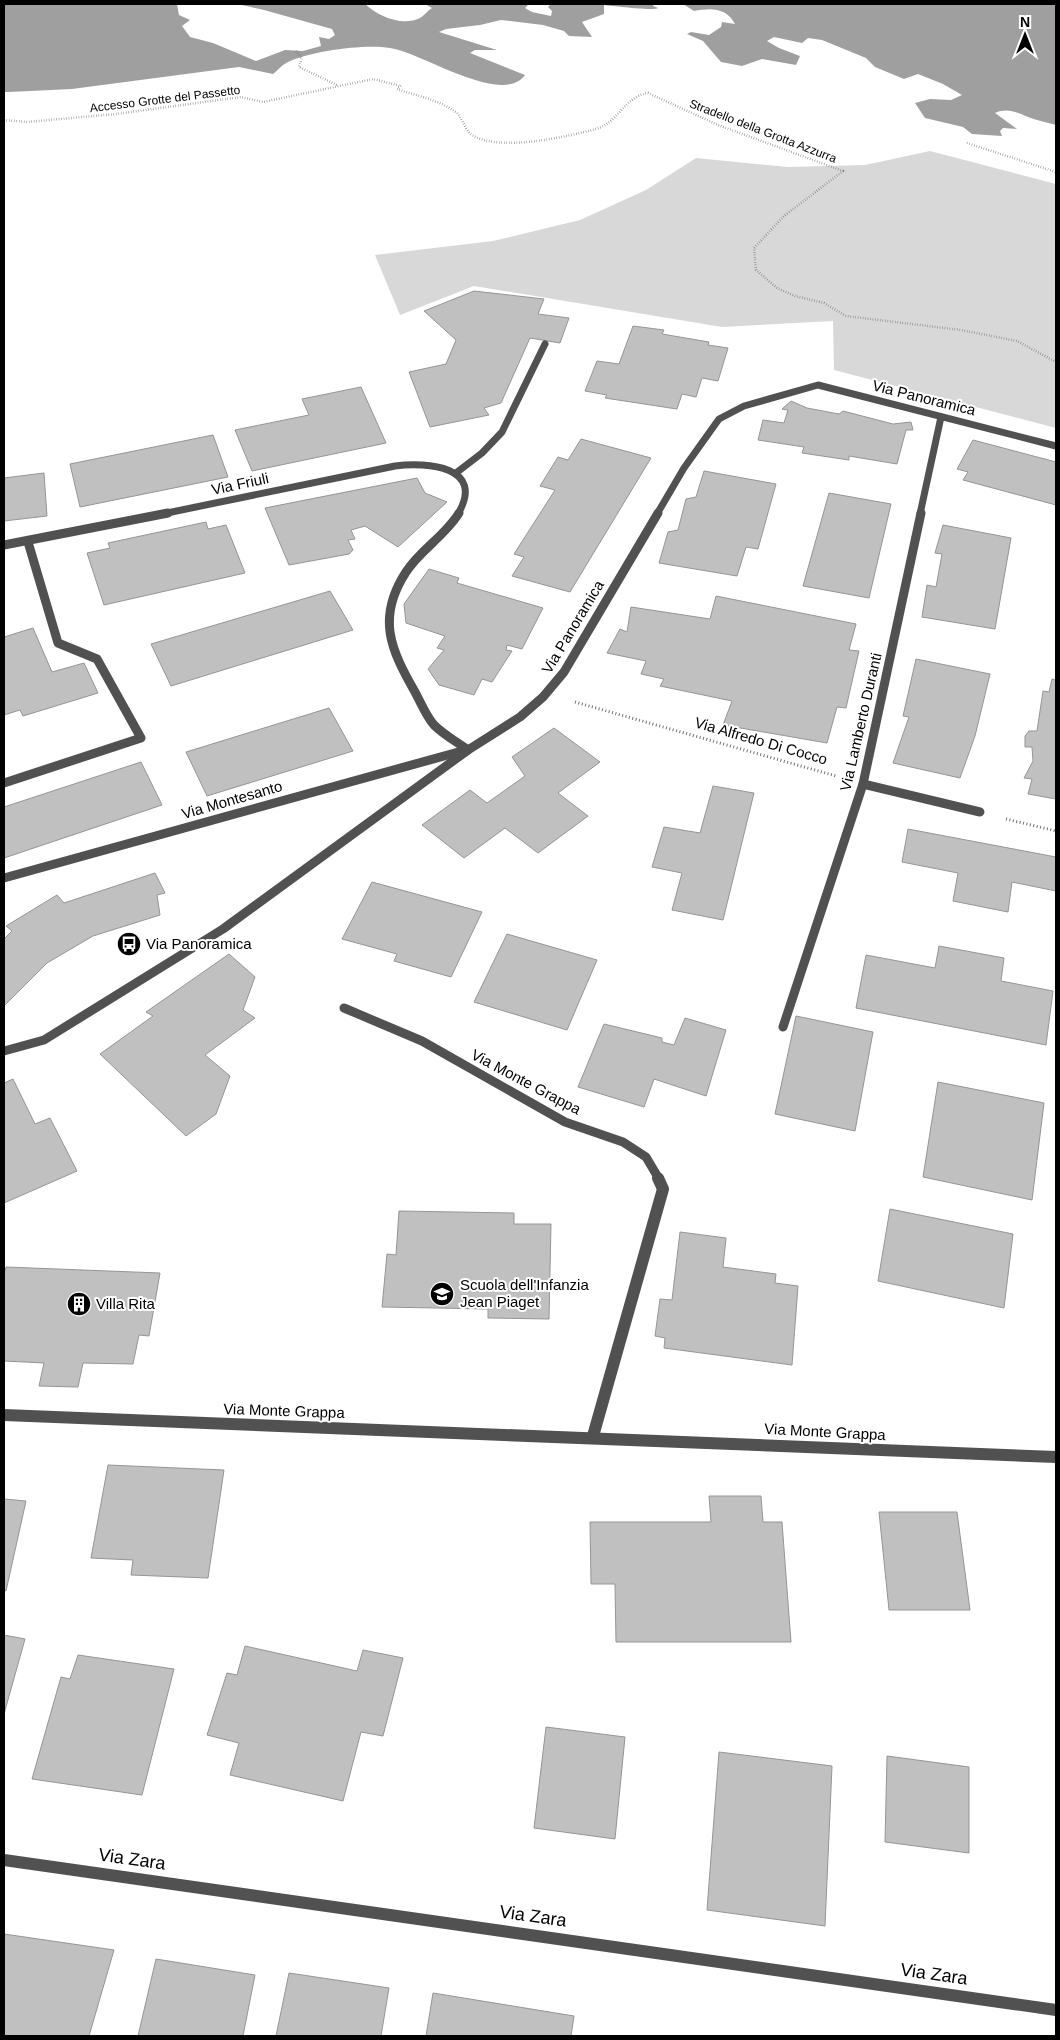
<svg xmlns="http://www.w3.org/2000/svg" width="1060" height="2040" viewBox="0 0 1060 2040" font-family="Arial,sans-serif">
<rect width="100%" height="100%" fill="#fff"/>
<path fill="#d8d8d8" d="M930,151L1056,184V428L834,370L833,321L722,327L474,286L400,315L375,255L493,241L580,220L646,190L696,158L788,167L865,165Z"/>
<g fill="#9f9f9f">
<path d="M4,4H177L179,15L190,20L182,26L190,37L213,43L256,61L285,50L303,51L321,46L319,37L329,39L335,35L332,29L264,10L242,5L220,4H365C378,16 402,27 420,18C424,16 427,11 432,8L425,4H529L525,8L532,12L551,16L552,11L548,7L551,4H654L653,6L658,8C653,11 614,6 604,5V14L582,22L592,37L569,36L564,31L543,25L501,20L480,25L446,29L439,32L497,50H475L470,53L525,75C502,107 421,52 390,48C364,44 312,51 288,62C283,64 278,70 273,74L239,67L72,89L9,92H4Z"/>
<path d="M683,4H1056V125C1050,123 1043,122 1037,120C1022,116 1011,106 995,113L1017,129L1003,128L1000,131L1002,136L972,134L963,127L925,118L915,103L930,99L951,100L962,95L943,84L918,74L904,79L875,67L866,58L822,40L808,38L802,43L774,37L767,41L779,48L800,56L796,65L762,59L742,66L721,62L703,41L687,34L691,32L709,35L721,27L722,22L735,24C726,7 710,8 694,11Z"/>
</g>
<g fill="#c0c0c0" stroke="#959595">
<path d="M474,291L544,299L538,314L569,318L560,343L530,338L501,403L484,408L489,415L430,427L409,372L446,364L456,340L424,311Z"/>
<path d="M633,326L664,330L662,334L709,342L708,345L728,348L718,381L702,378L696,397L682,394L677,409L605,398L607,395L585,391L597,361L619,364Z"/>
<path d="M361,387L386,443L252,471L235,430L309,415L302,399Z"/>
<path d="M791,401L807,408L839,414L843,411L893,424L911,422L913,430H906L897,464L849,456V460L802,453L804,447L758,440L763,420L784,423L788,410L782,409Z"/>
<path d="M213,435L228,477L80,507L70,464Z"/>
<path d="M581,439L651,458L570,592L512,576L524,557L514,554L555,490L540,486L558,457L568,460Z"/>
<path d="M973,440L1056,462V505L963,480L968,472L957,469Z"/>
<path d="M704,471L776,484L758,549L746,547L737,576L659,563L668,532L678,530L686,499L696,497Z"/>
<path d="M44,473L47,516L4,521V478Z"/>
<path d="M417,478L425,493L447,502L398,547L365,526L351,530L355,539L348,540L353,550L349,554L289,565L265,508Z"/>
<path d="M829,493L891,504L869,598L803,586Z"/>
<path d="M206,522L208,529L226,525L245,573L104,605L87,553L110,548L108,543Z"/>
<path d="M943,525L1011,538L995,629L922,617L927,585L936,587L942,554L935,553Z"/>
<path d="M429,569L459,578L457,583L543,608L522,649L507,645L506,650L512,651L492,682L482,679L474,695L439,685L428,669L444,650L437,648L445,636L406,623L404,604Z"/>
<path d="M330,591L353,630L171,686L151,644Z"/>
<path d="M716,596L856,624L849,650L859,651L846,708L837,707L827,743L723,725L732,701L660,686L664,679L641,674L646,661L607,653L620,629L627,632L631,607L710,619Z"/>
<path d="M33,628L52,672L84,663L98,693L23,716L20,710L4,715V637Z"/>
<path d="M916,659L990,674L975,736L960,778L893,763L909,717L903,716Z"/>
<path d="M1052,679L1056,680V799L1028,794L1032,779L1024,778L1033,761L1032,747H1025V736L1029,731H1037L1043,691L1049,692Z"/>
<path d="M329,708L353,751L207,796L186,752Z"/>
<path d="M554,728L600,762L558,793L588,816L538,853L505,828L464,858L422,825L470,790L487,803L525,776L512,757Z"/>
<path d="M141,762L162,805L4,858V807Z"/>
<path d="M713,786L754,793L723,920L672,910L682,873L652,867L664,827L700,833Z"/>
<path d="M908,829L1056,857V891L1012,882L1008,912L953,901L958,873L902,862Z"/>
<path d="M155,873L165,893L157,895L160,915L93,936L47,963L4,1006V939L12,931L6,926L57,895L64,903Z"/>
<path d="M372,882L482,912L451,977L394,961L397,954L342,939Z"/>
<path d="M507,934L597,960L567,1030L474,1002Z"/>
<path d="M939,946L1004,958L1001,981L1053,991L1046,1045L856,1008L866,955L935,968Z"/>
<path d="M229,954L255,977L243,1010L255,1018L205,1055L230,1076L216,1114L186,1136L100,1054L153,1016L146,1012Z"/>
<path d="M796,1016L873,1032L855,1131L775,1114Z"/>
<path d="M685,1018L726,1030L706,1096L654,1079L644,1107L578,1087L604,1024L662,1038V1042L674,1045Z"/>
<path d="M13,1079L35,1124L50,1118L77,1171L4,1203V1083Z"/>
<path d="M938,1082L1044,1103L1032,1200L923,1177Z"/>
<path d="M890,1209L1013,1234L1004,1308L878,1281Z"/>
<path d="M399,1211L514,1213V1224H551L549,1319L488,1318V1309L382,1307L387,1254L396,1255Z"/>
<path d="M680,1232L726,1238L723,1267L776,1274L775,1283L798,1286L792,1365L664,1348L665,1338L655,1336L660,1299L672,1300Z"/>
<path d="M6,1267L160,1273L149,1336L139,1335L133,1364L83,1363L78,1387L39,1386L44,1363L4,1361V1274Z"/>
<path d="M108,1465L224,1470L208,1578L131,1575L133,1560L91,1558Z"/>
<path d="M709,1496H761L763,1522H782L791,1642H616L615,1584H591L590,1522H711Z"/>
<path d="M4,1499L26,1501L6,1591L4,1590Z"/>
<path d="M879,1512H957L970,1610H889Z"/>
<path d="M4,1635L25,1639L4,1714Z"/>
<path d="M245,1646L357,1671L363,1650L403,1658L383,1736L361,1732L343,1801L230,1775L239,1743L207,1735L227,1673L237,1675Z"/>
<path d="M78,1655L174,1669L142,1795L32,1779L61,1677L70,1679Z"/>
<path d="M546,1727L625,1737L615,1839L534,1828Z"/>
<path d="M719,1752L832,1766L825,1926L707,1910Z"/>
<path d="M887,1756L969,1767V1853L885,1842Z"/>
<path d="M4,1934L114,1950L89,2036H4Z"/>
<path d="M156,1959L255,1975L243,2036H138Z"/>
<path d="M289,1973L389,1988L381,2036H276Z"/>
<path d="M433,1993L574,2016L571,2036H426Z"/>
</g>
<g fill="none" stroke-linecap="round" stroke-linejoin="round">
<g stroke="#737373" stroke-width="2.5" stroke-dasharray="0.5 2" stroke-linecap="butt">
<path d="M296,51L302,58L299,67L337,85"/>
<path d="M4,120L27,122L116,114L241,97L263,102L373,79L401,86L397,89C417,96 440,100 457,113C463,119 465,130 472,135C498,152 567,137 596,129C618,123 625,96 648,93L718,125L843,171L784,216L754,248L756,270L777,288L795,296L824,303L846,316L961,330L1017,341L1056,362"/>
<path d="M967,143L1056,172"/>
</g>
<g stroke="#737373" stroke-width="3" stroke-dasharray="1 2.5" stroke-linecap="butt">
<path d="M575,702L836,776"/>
<path d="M1006,819L1056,831"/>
</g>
<path stroke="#515151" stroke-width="7" d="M456,473L482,453L502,432L545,344"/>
<g stroke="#515151" stroke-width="9">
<path d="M4,783L141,738L97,659L58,643L28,542"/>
<path d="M344,1008L422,1041L565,1122L623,1142L646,1157L659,1179"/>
</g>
<path stroke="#515151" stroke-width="12" d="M593,1436L663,1189L658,1178"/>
<g stroke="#515151" stroke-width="7">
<path d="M162,514L395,466C427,462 486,466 458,514"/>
<path d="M657,514L684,468L719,419L744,406L818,385L1056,446"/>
<path d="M920,514L941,417"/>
</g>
<g stroke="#515151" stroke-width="9">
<path d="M459,513C445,536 420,550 406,572C376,618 391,650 415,692C421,703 426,716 434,725C444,735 457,742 468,750"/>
<path d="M4,545L168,513"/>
<path d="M863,784L980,812"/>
<path d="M4,878L462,751"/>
<path d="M783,1027L863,784L921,513"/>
<path d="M4,1051L44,1040L223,929L468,750L520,717L543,697L564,672L658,513"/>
</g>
<g stroke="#515151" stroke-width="12">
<path d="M4,1415L1056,1457"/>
<path d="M4,1860L1056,2010"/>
</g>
</g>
<defs>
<g id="bus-disc" transform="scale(1.25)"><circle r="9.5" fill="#000" stroke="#fff"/><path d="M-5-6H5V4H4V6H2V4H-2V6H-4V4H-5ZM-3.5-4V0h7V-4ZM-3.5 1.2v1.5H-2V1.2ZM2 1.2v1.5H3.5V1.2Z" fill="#fff"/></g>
<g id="school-disc" transform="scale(1.25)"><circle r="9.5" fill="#000" stroke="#fff"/><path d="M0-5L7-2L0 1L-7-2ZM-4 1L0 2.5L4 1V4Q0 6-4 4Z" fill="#fff"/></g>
<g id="building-disc" transform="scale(1.25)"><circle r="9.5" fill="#000" stroke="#fff"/><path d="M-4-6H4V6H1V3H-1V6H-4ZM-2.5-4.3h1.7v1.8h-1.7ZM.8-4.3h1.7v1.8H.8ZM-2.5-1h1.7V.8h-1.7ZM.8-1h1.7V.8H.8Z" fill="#fff"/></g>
</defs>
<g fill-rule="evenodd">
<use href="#bus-disc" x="129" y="944"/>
<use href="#school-disc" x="442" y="1294"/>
<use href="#building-disc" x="79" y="1304"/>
</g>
<g text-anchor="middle" stroke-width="4" stroke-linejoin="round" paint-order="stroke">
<g font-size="12" fill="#000" stroke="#fff">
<text transform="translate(165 99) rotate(-7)" y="4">Accesso Grotte del Passetto</text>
<text transform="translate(763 131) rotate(21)" y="4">Stradello della Grotta Azzurra</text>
</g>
<g font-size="15" fill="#000" stroke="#fff">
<text transform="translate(924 398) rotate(14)" y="5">Via Panoramica</text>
<text transform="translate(240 484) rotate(-12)" y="5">Via Friuli</text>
<text transform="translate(573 627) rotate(-59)" y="5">Via Panoramica</text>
<text transform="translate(861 722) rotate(-77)" y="5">Via Lamberto Duranti</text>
<text transform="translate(761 741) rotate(16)" y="5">Via Alfredo Di Cocco</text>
<text transform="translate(232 800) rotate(-16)" y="5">Via Montesanto</text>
<text transform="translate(526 1082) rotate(28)" y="5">Via Monte Grappa</text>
<text transform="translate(284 1411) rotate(2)" y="5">Via Monte Grappa</text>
<text transform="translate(825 1432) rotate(3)" y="5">Via Monte Grappa</text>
</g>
<g font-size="15" fill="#000" stroke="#fff" text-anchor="start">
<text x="146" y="949">Via Panoramica</text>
<text x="460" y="1290">Scuola dell'Infanzia<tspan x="460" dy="17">Jean Piaget</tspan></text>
<text x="96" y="1309">Villa Rita</text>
</g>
<g font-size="18" fill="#000" stroke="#fff">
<text transform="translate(132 1859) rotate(8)" y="6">Via Zara</text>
<text transform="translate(533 1916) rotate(8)" y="6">Via Zara</text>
<text transform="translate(934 1974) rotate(8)" y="6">Via Zara</text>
</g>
</g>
<rect width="1060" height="2040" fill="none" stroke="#000000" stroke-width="10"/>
<g transform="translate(1025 35)" stroke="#ffffff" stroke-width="4" paint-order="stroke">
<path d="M0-4L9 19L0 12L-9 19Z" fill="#000000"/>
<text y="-8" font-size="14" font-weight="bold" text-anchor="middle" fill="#000000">N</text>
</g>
</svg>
